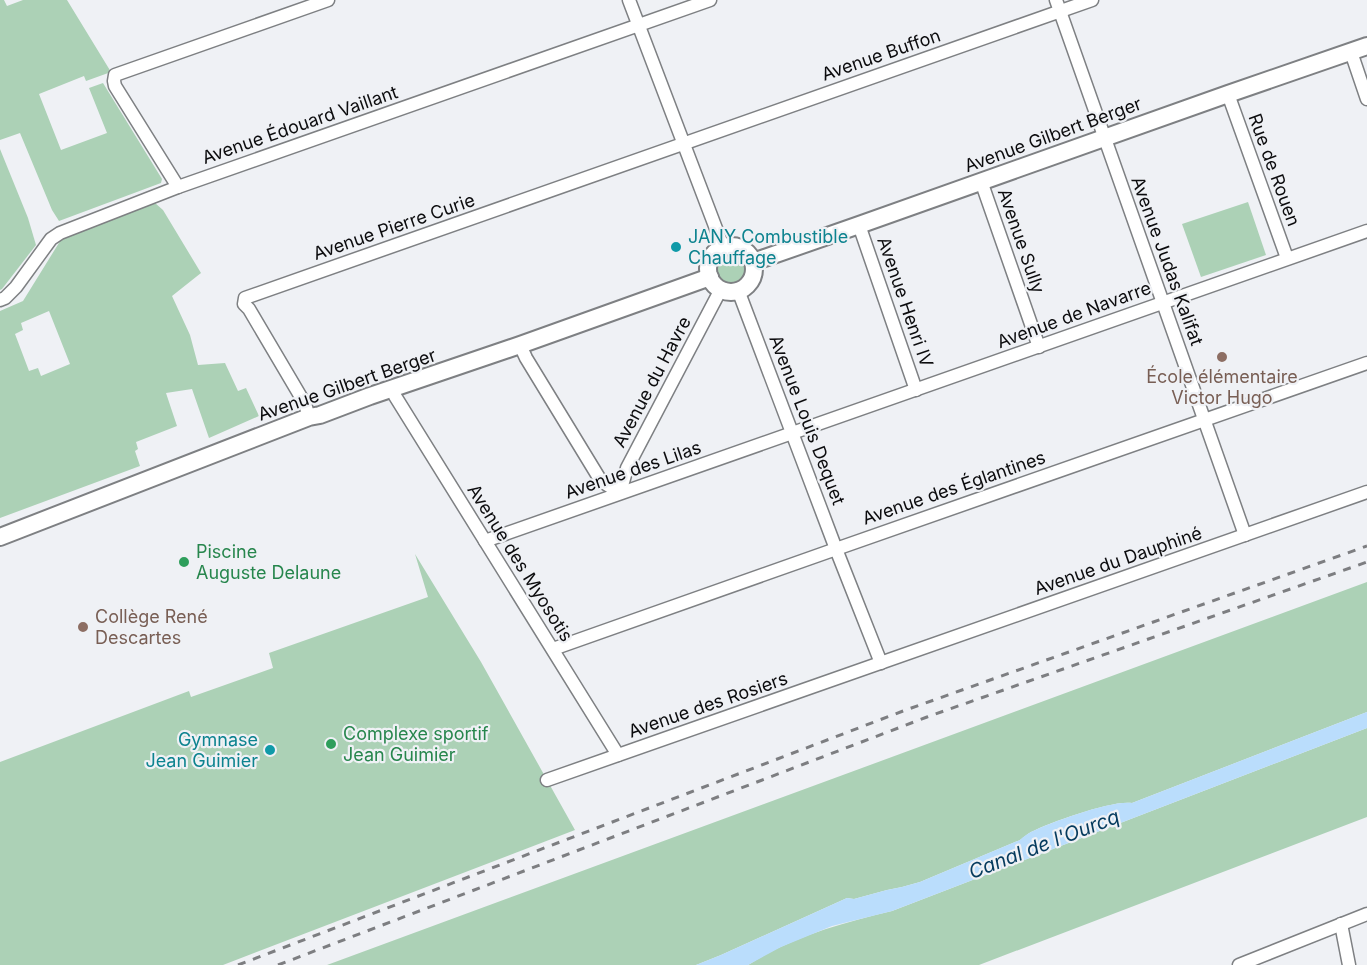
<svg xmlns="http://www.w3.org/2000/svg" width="1367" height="965" viewBox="0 0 1367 965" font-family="Inter,sans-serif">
<rect width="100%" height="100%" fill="#eff1f5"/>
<g fill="#acd1b6" fill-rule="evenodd">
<path d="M0,0H4L7,6L23,0H67L111,72L86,81L84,76L39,94L61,150L107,133L89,88L103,83L162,179L161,183L59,221L52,210L20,133L0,140Z"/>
<path d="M0,149L28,218L36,245L2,289L0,290Z"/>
<path d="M1248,202L1266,255L1201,277L1182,224Z"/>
<path d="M155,203L163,210L201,273L172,296L190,335L198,365L225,363L238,391L246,388L259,416L209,438L192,389L166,393L177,426L136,442L138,449L135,451L140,466L0,518V311L23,301L62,238ZM49,311L70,364L41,376L38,368L29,371L15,334L23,330L21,323Z"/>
<circle cx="731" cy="269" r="18"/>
<path d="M415,554L481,662L575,830L223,965H0V762L189,691L191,697L273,668L269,653L428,597Z"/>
<path d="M1367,582V712L1132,803C1112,800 1051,822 1031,832C1027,834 1024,837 1020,840L920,882L902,887L887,890L854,899L847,898L721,955L696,965H327Z"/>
<path d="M1367,728V817L979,965H748C791,937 842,923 892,911Z"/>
</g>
<path fill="#baddfc" d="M1367,712V728L892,911L832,926L781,947L748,965H696L721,955L847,898L854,899L887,890L902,887L920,882L1020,840C1023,837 1027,834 1031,832C1052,822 1111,800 1132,803Z"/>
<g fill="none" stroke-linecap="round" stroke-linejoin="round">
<g stroke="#7e8083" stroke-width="15">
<g id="street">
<path d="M629,0L723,247"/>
<path d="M1056,0L1245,535"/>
<path d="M1351,52L1367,99"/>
<path d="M1228,94L1287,258"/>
<path d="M981,181L1039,347"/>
<path d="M178,187L115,86L114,81L115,75L328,0"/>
<path d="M859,225L916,390"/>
<path d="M738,290L836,549L881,663"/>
<path d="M0,300L5,298L16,287L51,239L60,233L178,187L710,0"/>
<path d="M520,345L526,358L601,481L620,493L627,468L721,289"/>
<path d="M392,389L395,396L618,755"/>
<path d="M309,417L305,404L298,392L249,309L244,304L245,298L1092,0"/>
<path d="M485,541L1367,231"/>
<path d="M553,649L836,549L1367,363"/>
<path d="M547,780L1367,492"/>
<path d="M1341,924L1349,965"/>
<path d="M1239,965L1367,914"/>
</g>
</g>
<g stroke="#7e8083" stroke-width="20">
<g id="secondary">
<circle cx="731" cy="269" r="23"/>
<path d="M753,262L859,225L1228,94L1367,46"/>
<path d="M0,537L309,417L320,415L370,396L520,345L710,277"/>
</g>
</g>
<use href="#street" stroke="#fff" stroke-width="12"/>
<use href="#secondary" stroke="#fff" stroke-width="16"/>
<g stroke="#7d7e81" stroke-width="3" stroke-dasharray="8 8" stroke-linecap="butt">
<path d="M238,965L903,711L1367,546"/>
<path d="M278,965L927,717L1367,562"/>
</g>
</g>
<g fill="#0f9aa8" stroke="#eff1f5" stroke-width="2">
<circle cx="676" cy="247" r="6"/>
<circle cx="270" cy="750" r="6"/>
</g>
<g fill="#8d6e63" stroke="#eff1f5" stroke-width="2">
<circle cx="1222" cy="357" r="6"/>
<circle cx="83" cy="627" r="6"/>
</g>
<g fill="#2e9e5b" stroke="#eff1f5" stroke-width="2">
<circle cx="184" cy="562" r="6"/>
<circle cx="331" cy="744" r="6"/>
</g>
<g text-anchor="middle" stroke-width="4.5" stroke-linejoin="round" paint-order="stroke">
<g font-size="18" fill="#0c0c0e" stroke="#eff1f5">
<text transform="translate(881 55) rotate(-19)" y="6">Avenue Buffon</text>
<text transform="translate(300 125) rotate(-19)" y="6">Avenue Édouard Vaillant</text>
<text transform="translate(1053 135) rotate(-20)" y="6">Avenue Gilbert Berger</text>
<text transform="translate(1274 170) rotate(70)" y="6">Rue de Rouen</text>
<text transform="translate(394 227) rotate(-19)" y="6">Avenue Pierre Curie</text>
<text transform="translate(1021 241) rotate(71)" y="6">Avenue Sully</text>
<text transform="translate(1167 261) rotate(70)" y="6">Avenue Judas Kalifat</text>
<text transform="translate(905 302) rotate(71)" y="6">Avenue Henri IV</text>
<text transform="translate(1074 315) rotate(-20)" y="6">Avenue de Navarre</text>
<text transform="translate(652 382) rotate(-62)" y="6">Avenue du Havre</text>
<text transform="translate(347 385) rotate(-19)" y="6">Avenue Gilbert Berger</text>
<text transform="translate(807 420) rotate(69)" y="6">Avenue Louis Dequet</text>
<text transform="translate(633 470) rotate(-19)" y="6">Avenue des Lilas</text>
<text transform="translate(954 488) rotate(-19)" y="6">Avenue des Églantines</text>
<text transform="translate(1118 561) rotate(-19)" y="6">Avenue du Dauphiné</text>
<text transform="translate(520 563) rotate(58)" y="6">Avenue des Myosotis</text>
<text transform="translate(708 705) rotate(-19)" y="6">Avenue des Rosiers</text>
</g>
<g font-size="18" fill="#0d838f" stroke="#eff1f5" text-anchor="start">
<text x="688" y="243">JANY Combustible<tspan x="688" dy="21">Chauffage</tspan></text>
<text x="258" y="746" text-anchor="end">Gymnase<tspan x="258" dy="21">Jean Guimier</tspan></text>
</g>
<g font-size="18" fill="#785e54" stroke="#eff1f5">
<text x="1222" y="383">École élémentaire<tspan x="1222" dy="21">Victor Hugo</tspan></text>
<text x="95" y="623" text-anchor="start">Collège René<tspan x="95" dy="21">Descartes</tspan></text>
</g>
<g font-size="18" fill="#27864d" stroke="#eff1f5" text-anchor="start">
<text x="196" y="558">Piscine<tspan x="196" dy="21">Auguste Delaune</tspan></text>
<text x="343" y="740">Complexe sportif<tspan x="343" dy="21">Jean Guimier</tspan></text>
</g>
<g font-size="20" font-style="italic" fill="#053b5e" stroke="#eff1f5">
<text transform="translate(1044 844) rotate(-21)" y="7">Canal de l'Ourcq</text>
</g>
</g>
</svg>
